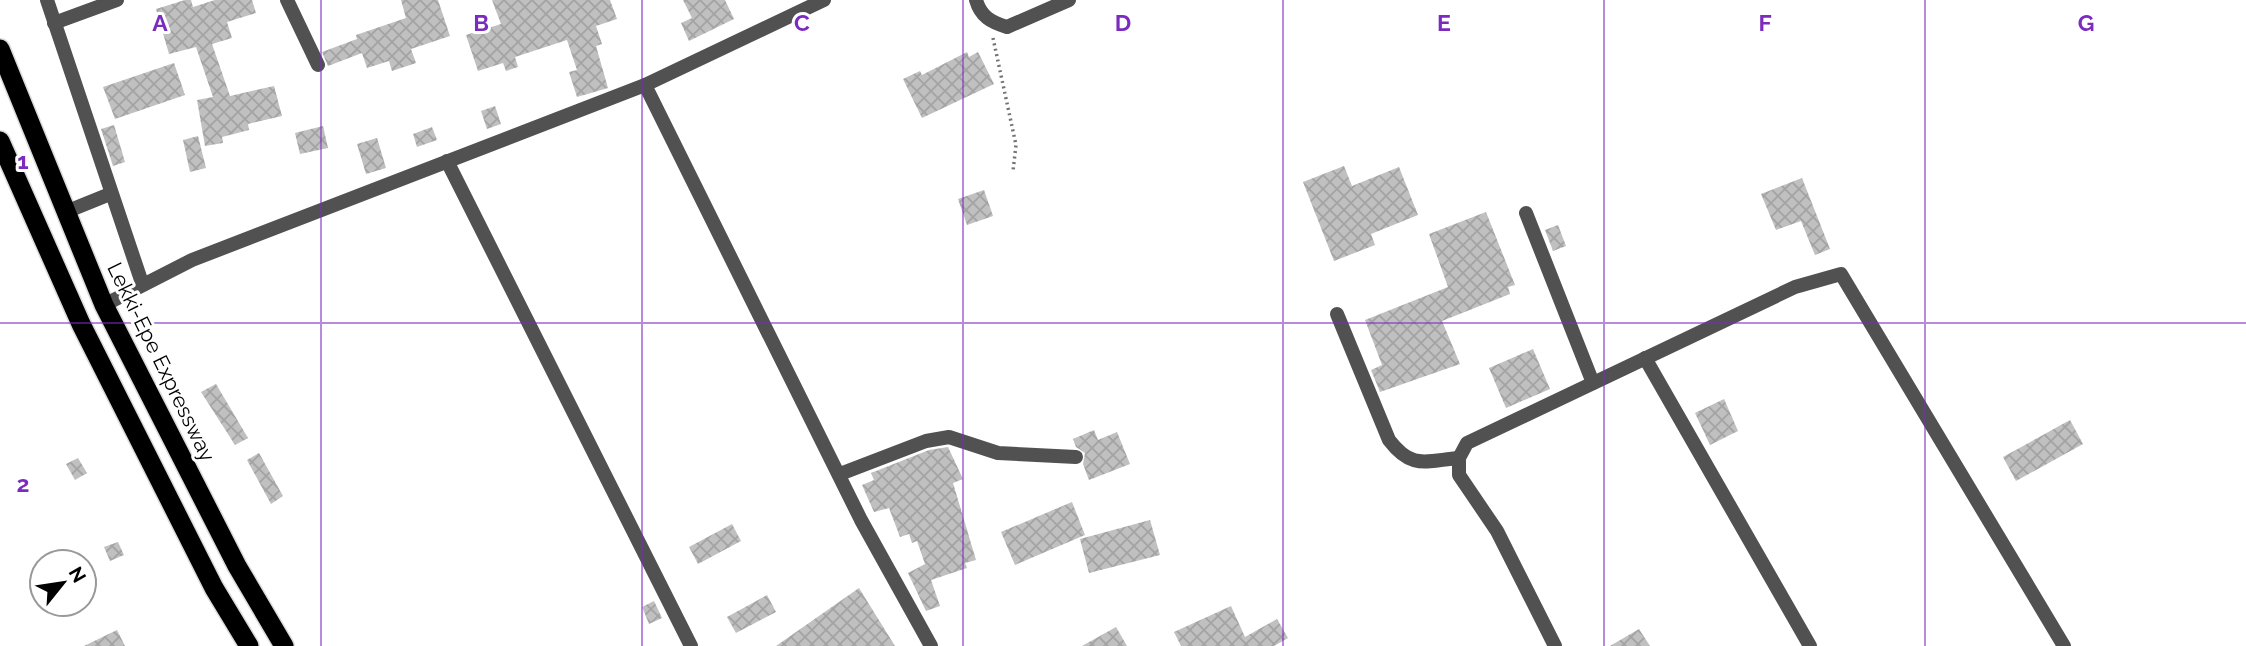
<svg xmlns="http://www.w3.org/2000/svg" width="2246" height="646" viewBox="0 0 2246 646" font-family="Raleway,sans-serif">
<defs>
<pattern id="building-cross-hatch" width="8" height="8" patternUnits="userSpaceOnUse" patternTransform="scale(1.75)"><rect width="8" height="8" fill="#c0c0c0"/><path d="M0 0l8 8M0 8l8-8" fill="none" stroke="#a3a3a3"/></pattern>
</defs>
<rect width="100%" height="100%" fill="#fff"/>
<g fill="url(#building-cross-hatch)">
<path d="M185,0H191L193,7L215,0H252L256,13L227,22L232,38L212,44L230,96L274,86L282,116L248,124L249,130L222,137L223,143L205,146L197,100L213,97L196,47L169,54L156,9Z"/>
<path d="M401,0H438L450,36L411,49L416,63L392,71L389,61L367,68L362,53L328,66L322,52L357,39L356,35L406,18Z"/>
<path d="M492,0H610L617,19L596,26L602,44L596,46L608,88L577,97L569,72L577,70L567,40L515,57L518,67L506,71L503,63L478,71L466,35L501,24Z"/>
<path d="M683,0H725L734,19L689,41L681,23L692,18Z"/>
<path d="M967,52L969,57L978,52L994,84L922,118L903,79L920,71L922,75Z"/>
<path d="M174,63L185,95L115,119L103,87Z"/>
<path d="M495,106L501,124L487,129L481,111Z"/>
<path d="M114,125L125,162L113,166L101,129Z"/>
<path d="M323,126L328,148L300,154L295,133Z"/>
<path d="M432,127L437,140L417,147L413,134Z"/>
<path d="M198,136L206,168L190,172L183,140Z"/>
<path d="M377,138L386,168L366,174L357,144Z"/>
<path d="M1344,166L1352,186L1399,167L1418,215L1371,234L1375,245L1334,261L1303,182Z"/>
<path d="M1802,178L1830,249L1815,255L1801,221L1776,230L1761,194Z"/>
<path d="M984,190L993,216L967,225L958,199Z"/>
<path d="M1486,212L1515,285L1508,287L1510,294L1442,321L1460,364L1380,392L1371,370L1382,365L1365,320L1448,287L1429,234Z"/>
<path d="M1558,225L1566,246L1553,251L1545,230Z"/>
<path d="M1533,349L1550,389L1506,408L1489,368Z"/>
<path d="M216,384L248,438L235,445L201,392Z"/>
<path d="M1724,399L1738,431L1710,445L1695,413Z"/>
<path d="M2070,420L2083,444L2016,481L2003,457Z"/>
<path d="M1094,430L1098,440L1117,432L1130,464L1089,480L1083,464L1085,453L1076,447L1073,439Z"/>
<path d="M948,447L963,479L953,483L976,560L965,563L967,568L931,580L940,606L926,611L908,573L925,564L917,541L912,543L909,534L900,537L889,508L874,512L862,485L874,480L871,473L929,450Z"/>
<path d="M259,453L283,496L271,504L247,460Z"/>
<path d="M78,458L87,473L75,480L66,464Z"/>
<path d="M1072,502L1085,535L1015,565L1001,532Z"/>
<path d="M1150,520L1160,555L1089,573L1080,539Z"/>
<path d="M732,524L741,541L698,564L689,547Z"/>
<path d="M118,542L124,555L110,561L104,547Z"/>
<path d="M859,588L895,646H776Z"/>
<path d="M767,595L776,612L736,633L727,617Z"/>
<path d="M654,601L662,618L649,624L642,607Z"/>
<path d="M1231,606L1245,637L1277,619L1288,638L1274,646H1181L1174,632Z"/>
<path d="M1116,627L1127,646H1082Z"/>
<path d="M1639,629L1650,646H1610Z"/>
<path d="M117,630L125,646H84Z"/>
</g>
<g fill="none" stroke-linecap="round" stroke-linejoin="round">
<g stroke="#dbdbdb" stroke-width="22">
<g id="trunk">
<path d="M0,49L104,305L237,566L284,646"/>
<path d="M0,141L81,324L214,588L249,646"/>
</g>
</g>
<path stroke="#737373" stroke-width="3.5" stroke-dasharray="2 3.5" stroke-linecap="butt" d="M993,38L1016,145L1013,171"/>
<g stroke="#515151" stroke-width="14">
<path d="M47,0L142,283"/>
<path d="M287,0L318,65"/>
<path d="M976,0C981,17 991,22 1007,27L1069,0"/>
<path d="M54,23L117,0"/>
<path d="M645,85L861,520L931,646"/>
<path d="M447,161L691,646"/>
<path d="M68,211L110,194"/>
<path d="M1526,213L1593,383"/>
<path d="M104,305L192,260L645,85L824,0"/>
<path d="M1337,314L1389,440C1412,470 1425,461 1459,458"/>
<path d="M1645,358L1810,646"/>
<path d="M840,474L926,441L949,437L998,453L1076,457"/>
<path d="M1555,646L1497,531L1459,475V458L1467,443L1795,287L1841,274L2064,646"/>
</g>
<use href="#trunk" stroke="#000" stroke-width="19"/>
</g>
<path fill="none" stroke="#7b2cbf" stroke-width="2" stroke-opacity="0.55" d="M321,0V646M642,0V646M963,0V646M1283,0V646M1604,0V646M1925,0V646M0,323H2246"/>
<g text-anchor="middle" stroke-width="6" stroke-linejoin="round" paint-order="stroke">
<g font-size="21" fill="#000" stroke="#fff">
<text transform="translate(161 362) rotate(64)" y="7">Lekki-Epe Expressway</text>
</g>
</g>
<g font-size="23" text-anchor="middle" font-weight="bold" fill="#7b2cbf" stroke="#fff" stroke-width="6" stroke-linejoin="round" paint-order="stroke">
<text x="160" y="31">A</text>
<text x="481" y="31">B</text>
<text x="802" y="31">C</text>
<text x="1123" y="31">D</text>
<text x="1444" y="31">E</text>
<text x="1765" y="31">F</text>
<text x="2086" y="31">G</text>
<text x="23" y="169">1</text>
<text x="23" y="492">2</text>
</g>
<g transform="translate(63 583) rotate(60)"><circle r="33" fill="#ffffff" stroke="#999999" stroke-width="2"/>
<path d="M0-5L12 26L0 18L-12 26Z" fill="#000000"/>
<text y="-10" font-size="19" font-weight="bold" text-anchor="middle" fill="#000000">N</text>
</g>
</svg>
